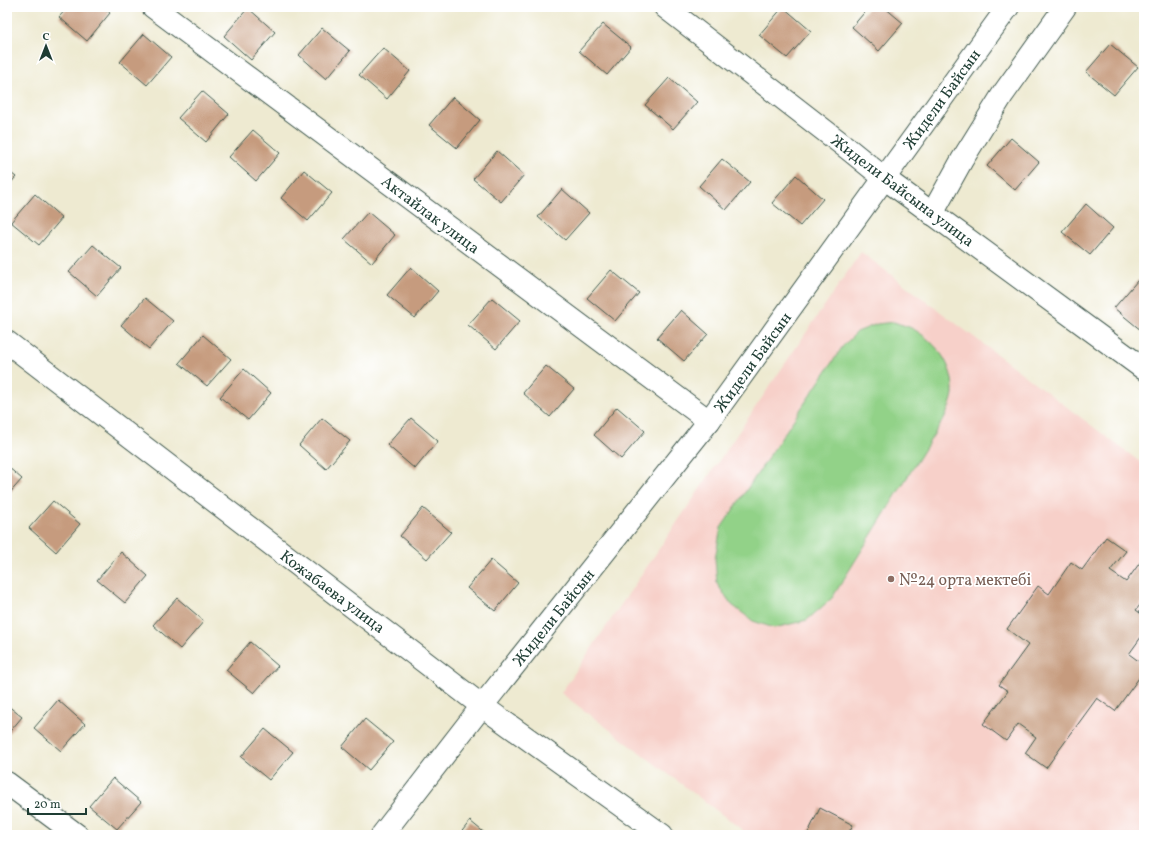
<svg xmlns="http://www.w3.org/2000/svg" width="1151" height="842" viewBox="0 0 1151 842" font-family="Vollkorn,serif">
<rect width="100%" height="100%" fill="#fff"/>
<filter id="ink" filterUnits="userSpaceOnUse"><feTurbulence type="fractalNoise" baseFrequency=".025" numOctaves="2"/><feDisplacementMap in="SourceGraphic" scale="8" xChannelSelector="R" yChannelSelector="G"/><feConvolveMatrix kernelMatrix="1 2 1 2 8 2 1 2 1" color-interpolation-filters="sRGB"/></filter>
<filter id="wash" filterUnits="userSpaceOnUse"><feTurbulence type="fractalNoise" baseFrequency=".012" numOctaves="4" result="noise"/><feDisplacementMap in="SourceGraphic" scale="16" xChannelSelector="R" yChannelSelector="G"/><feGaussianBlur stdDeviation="0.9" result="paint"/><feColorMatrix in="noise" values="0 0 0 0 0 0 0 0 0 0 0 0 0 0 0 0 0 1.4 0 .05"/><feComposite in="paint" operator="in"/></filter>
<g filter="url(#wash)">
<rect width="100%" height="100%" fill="#eeead1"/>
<path fill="#f7d0c9" d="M861,252L1144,465V835H749L561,693Z"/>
<path fill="#92d288" stroke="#58885e" d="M894,322C901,325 909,326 915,330C938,344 954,366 953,394C952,400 949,408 946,415L832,598L807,620L774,628L753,621L732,605L717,584L715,558L721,528L843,346L857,332L877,324Z"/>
<g id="blocks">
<g fill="#c69b7e">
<path d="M68,7H103L110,13L87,41L59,17Z"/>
<path d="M783,7L811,31L787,58L759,35Z"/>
<path d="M869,7H884L903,23L879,51L852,27Z"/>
<path d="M248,8L275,32L251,60L224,36Z"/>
<path d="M603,24L631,47L607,75L579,51Z"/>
<path d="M322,28L350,51L326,79L299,55Z"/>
<path d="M144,34L171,57L147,85L120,62Z"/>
<path d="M1110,44L1138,67L1114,95L1086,72Z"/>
<path d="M383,48L410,71L387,99L359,75Z"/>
<path d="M669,78L697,102L673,129L645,105Z"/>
<path d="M202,91L229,114L206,142L178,118Z"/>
<path d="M453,97L480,120L457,148L429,125Z"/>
<path d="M253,130L280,153L256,181L229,157Z"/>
<path d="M1011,138L1039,162L1015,190L987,166Z"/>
<path d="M497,151L524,175L501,202L473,179Z"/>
<path d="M722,159L750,182L726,210L699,186Z"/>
<path d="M7,170L16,177L7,187Z"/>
<path d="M304,170L332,193L308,221L281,198Z"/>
<path d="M796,175L823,199L800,226L772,203Z"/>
<path d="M562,189L589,213L565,240L538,217Z"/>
<path d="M35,194L62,218L39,245L11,222Z"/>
<path d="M1086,204L1113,228L1090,255L1062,232Z"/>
<path d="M368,212L395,235L372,263L344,239Z"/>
<path d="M93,245L121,268L97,296L69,272Z"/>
<path d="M411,267L438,291L415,318L387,295Z"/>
<path d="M611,270L639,293L615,321L587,298Z"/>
<path d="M1138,280L1144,285V328L1142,331L1114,308Z"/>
<path d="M145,298L173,321L149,349L121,325Z"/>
<path d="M492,298L520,321L496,349L468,325Z"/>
<path d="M681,310L708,334L684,361L657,338Z"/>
<path d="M203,335L231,359L207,386L179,363Z"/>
<path d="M546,366L574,389L550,417L523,393Z"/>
<path d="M244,369L271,393L248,420L220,397Z"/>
<path d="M617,407L645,431L621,459L594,435Z"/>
<path d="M322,418L350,441L326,469L299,445Z"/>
<path d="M411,418L438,441L415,469L387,445Z"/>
<path d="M7,466L22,479L7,496Z"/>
<path d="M53,501L80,524L56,552L29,528Z"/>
<path d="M423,508L451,532L427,559L400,536Z"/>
<path d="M1106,537L1126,551L1110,571L1126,582L1144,557V600L1136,610L1144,616V633L1129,654L1144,665V671L1115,711L1097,698L1046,768L1025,753L1036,737L1018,724L1006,741L983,724L1008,691L999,685L1028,645L1007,629L1038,586L1049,594L1071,562L1082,570Z"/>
<path d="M121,552L148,576L125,603L97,580Z"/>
<path d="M491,560L518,583L495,611L467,588Z"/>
<path d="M177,598L204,621L180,649L153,625Z"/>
<path d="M250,642L278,666L254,693L226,670Z"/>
<path d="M58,700L85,724L61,751L34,728Z"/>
<path d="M7,705L22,717L7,735Z"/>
<path d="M365,719L393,742L369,770L342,747Z"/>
<path d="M265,729L293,752L269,780L241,757Z"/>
<path d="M113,778L141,802L117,829L89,806Z"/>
<path d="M820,808L853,825L847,835H807Z"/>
<path d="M470,821L487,835H459Z"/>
</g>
</g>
</g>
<g filter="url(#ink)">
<use href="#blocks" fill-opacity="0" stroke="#3e574c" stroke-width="1"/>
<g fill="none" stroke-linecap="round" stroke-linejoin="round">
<g stroke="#3e574c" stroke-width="24">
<g id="minor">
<path d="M153,7L709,421"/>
<path d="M665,7L847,148L884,178L1144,369"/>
<path d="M932,214L962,160L1003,94L1065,7"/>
<path d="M7,342L482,706L662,835"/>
<path d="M7,783L77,835"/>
<path d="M382,835L482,706L709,421L1008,7"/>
</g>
</g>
<use href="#minor" stroke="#fff" stroke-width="22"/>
</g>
</g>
<circle fill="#8d6e63" stroke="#fff" stroke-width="1.5" cx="891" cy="579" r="4"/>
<g text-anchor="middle" stroke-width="3.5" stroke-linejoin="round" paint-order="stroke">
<g font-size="16" fill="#1f3d34" stroke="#fff">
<text transform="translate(941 99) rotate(-54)" y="6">Жидели Байсын</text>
<text transform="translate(903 190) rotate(37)" y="6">Жидели Байсына улица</text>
<text transform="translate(431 214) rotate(37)" y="6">Актайлак улица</text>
<text transform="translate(752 362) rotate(-54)" y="6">Жидели Байсын</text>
<text transform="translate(333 591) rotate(37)" y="6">Кожабаева улица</text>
<text transform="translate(553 617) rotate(-51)" y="6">Жидели Байсын</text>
</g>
<g font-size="16" fill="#785e54" stroke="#fff" text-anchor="start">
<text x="899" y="585">№24 орта мектебі</text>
</g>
</g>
<rect width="1151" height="842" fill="none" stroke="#fff" stroke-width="24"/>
<g transform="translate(46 46)" stroke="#ffffff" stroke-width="3" paint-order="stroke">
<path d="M0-3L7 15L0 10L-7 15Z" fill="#1f3d34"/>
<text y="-6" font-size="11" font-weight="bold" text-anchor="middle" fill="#1f3d34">С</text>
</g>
<path d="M28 808v6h58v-6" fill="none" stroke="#1f3d34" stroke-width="2"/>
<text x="34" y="808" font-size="12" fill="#1f3d34" stroke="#ffffff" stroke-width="3" paint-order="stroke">20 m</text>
</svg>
